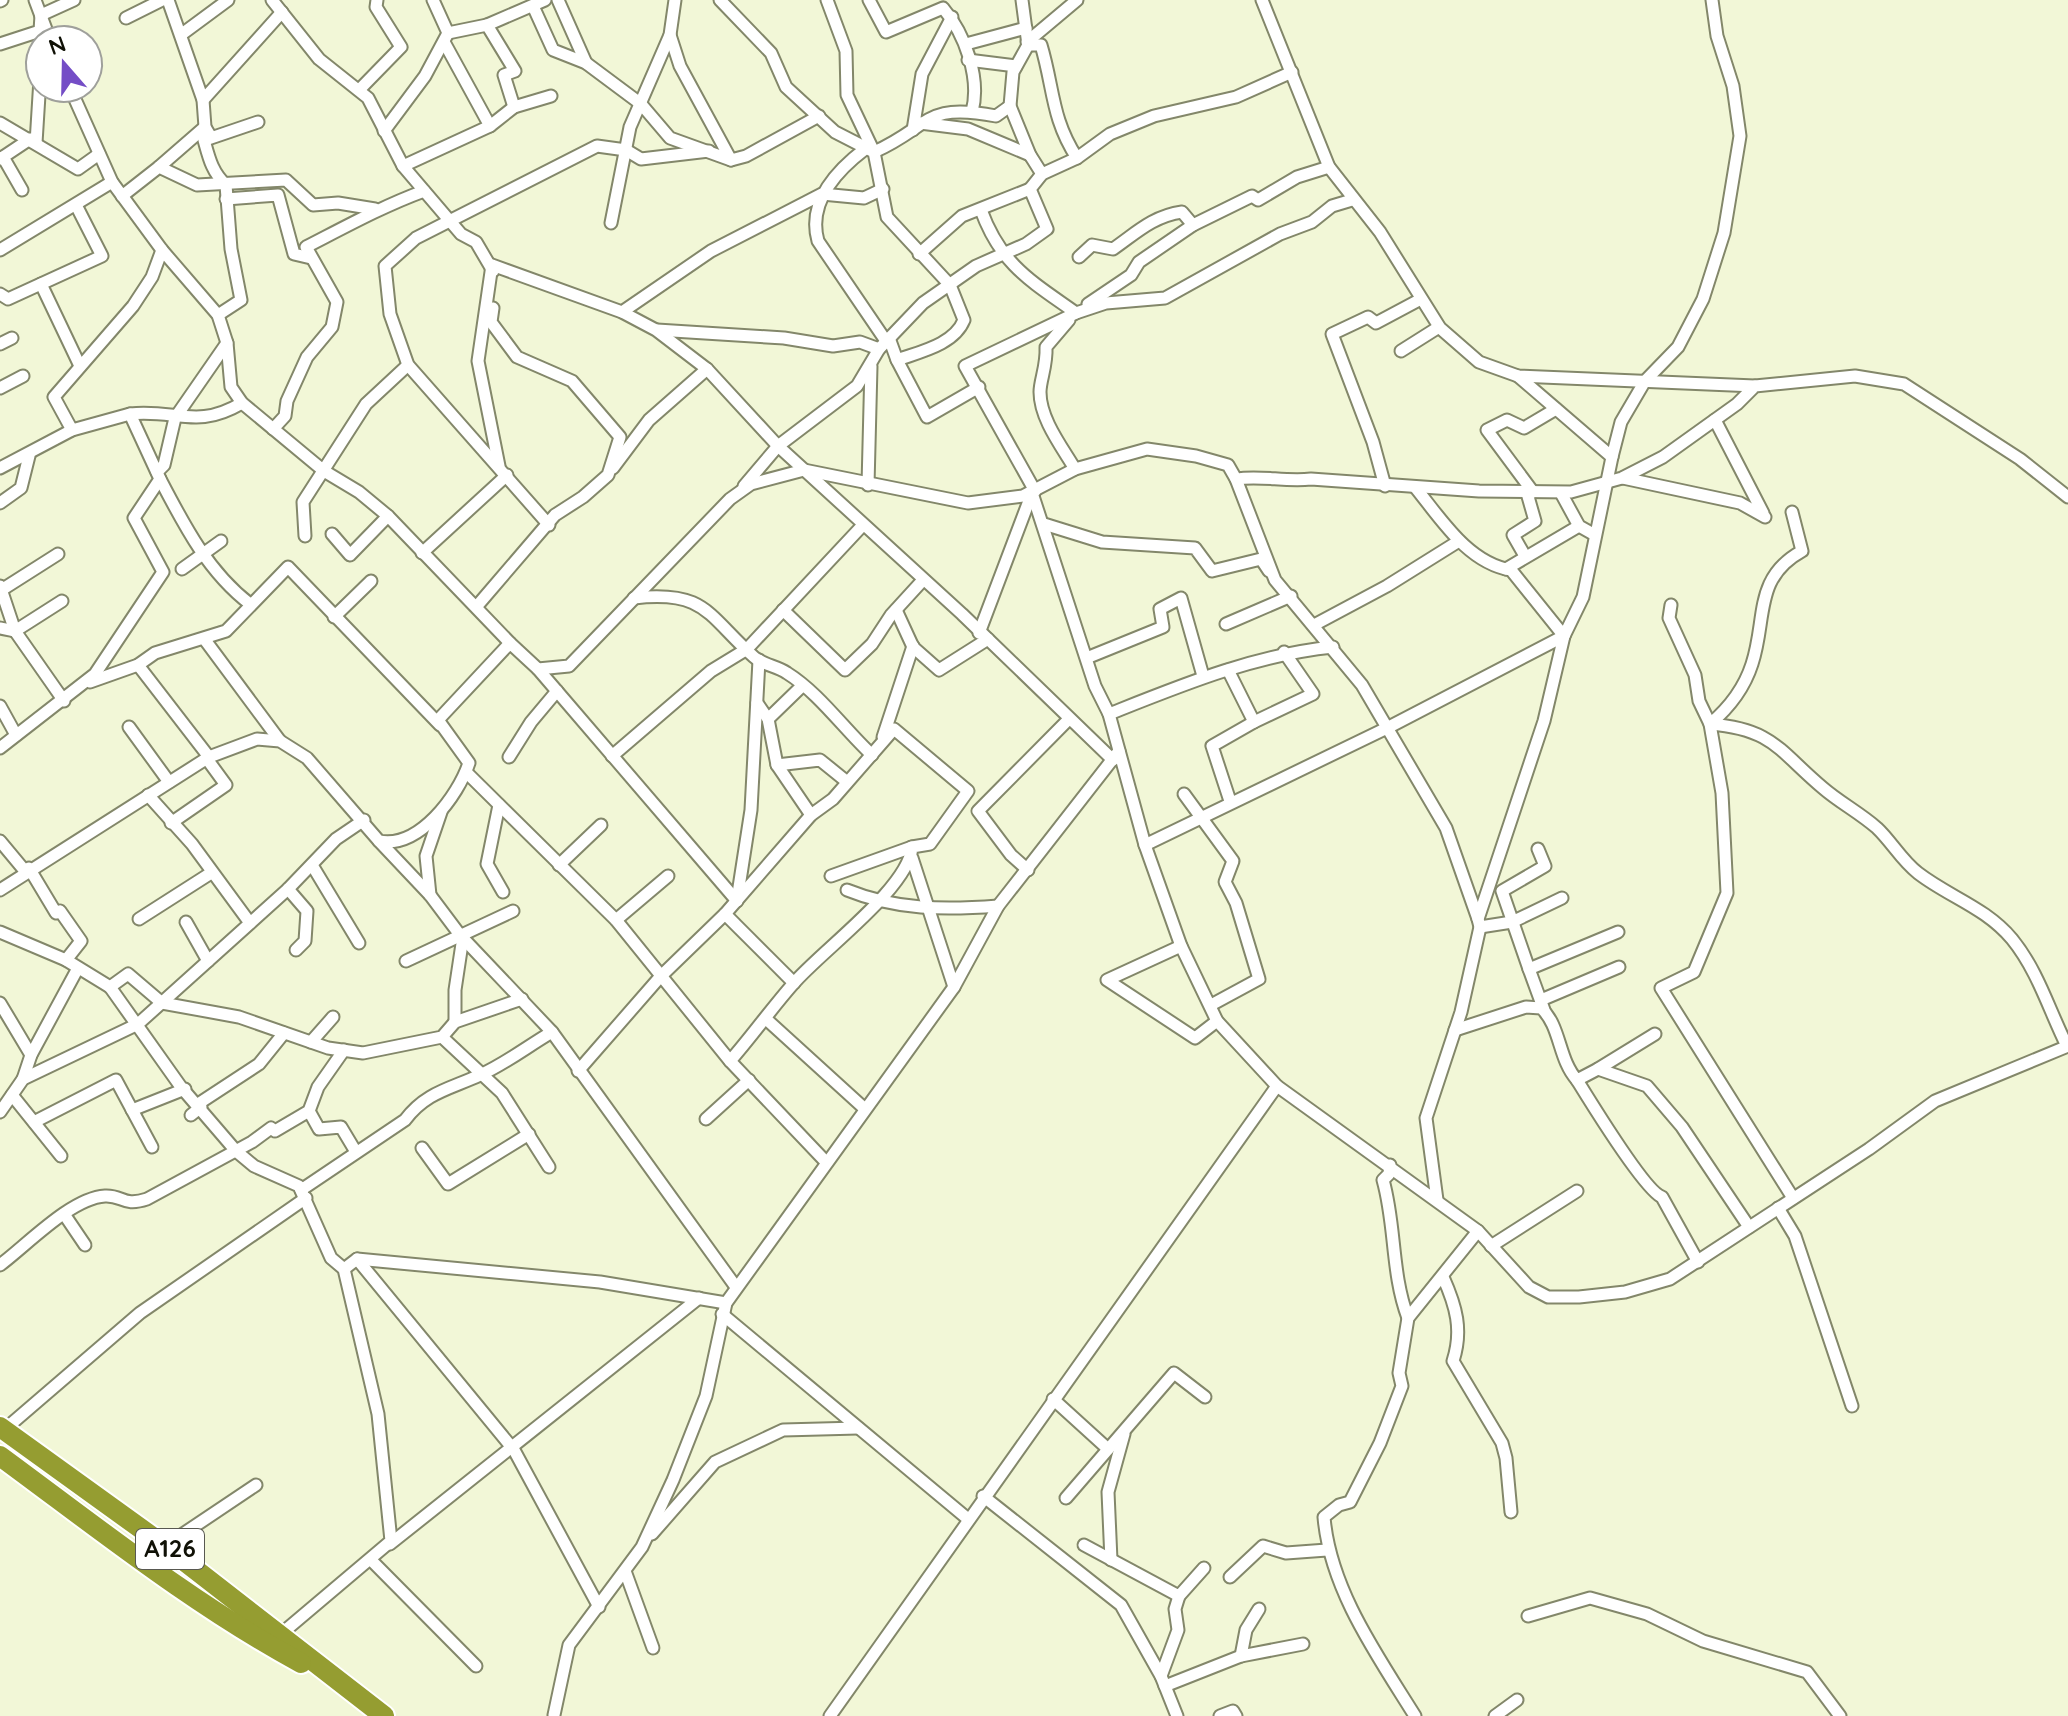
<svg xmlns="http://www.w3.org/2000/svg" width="2068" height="1716" viewBox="0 0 2068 1716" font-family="Quicksand,sans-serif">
<rect width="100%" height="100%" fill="#f2f7d7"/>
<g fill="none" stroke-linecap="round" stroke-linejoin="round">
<g stroke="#83876a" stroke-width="15">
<g id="street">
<path d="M35,0L50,40"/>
<path d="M168,0L203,100L205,127L211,137L204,140C209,158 212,172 226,185L231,249L241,300L218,315"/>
<path d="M272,0L319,59L368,98L403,166L461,234L476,242L493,271"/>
<path d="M558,0L586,63"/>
<path d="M720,0L771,53L786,87L835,132L874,152L887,217L950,285L964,320C954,345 919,352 897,360L889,338"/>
<path d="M827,0L846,51L847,95L874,152C932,126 923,102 996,116L1010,106"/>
<path d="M869,0L886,32L943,8C965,34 981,78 972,112"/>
<path d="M1022,0L1028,45L1013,72L1010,106L1030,155L1042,174"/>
<path d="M1262,0L1329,167L1380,232L1440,328L1479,362L1518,376L1755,386"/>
<path d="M0,1L2,0"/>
<path d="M533,6L553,50L586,63L641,104L670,138L731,160L746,156L819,116"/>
<path d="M41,15L74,0"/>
<path d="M126,18L162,0"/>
<path d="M487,25L515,71L504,75L514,107"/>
<path d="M448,33L487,25L545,0"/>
<path d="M182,34L228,0"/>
<path d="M670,35L680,66L731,160"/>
<path d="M444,42L490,126"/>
<path d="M1027,42L1077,0"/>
<path d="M0,44L40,31L41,15"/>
<path d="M966,44L1026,28"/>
<path d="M1028,45H1041C1054,88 1051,118 1077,158"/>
<path d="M968,60L1016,66"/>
<path d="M70,88L112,182L162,250L218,315L227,343L231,387L242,403L324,471L359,492L388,516L510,643"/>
<path d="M360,89L401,47L376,7L377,0"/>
<path d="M203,100L282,12"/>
<path d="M0,123L78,169L99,154"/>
<path d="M920,123L968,129L1030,155"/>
<path d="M913,130L922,74L952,17"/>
<path d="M384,131L425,76L448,33L433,0"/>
<path d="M205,140L258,122"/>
<path d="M36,143L40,79"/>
<path d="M865,149C836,171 807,202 818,241L886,341"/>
<path d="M3,157L22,190"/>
<path d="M0,159L30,139"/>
<path d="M403,166L490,126L514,107L551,96"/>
<path d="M159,167L205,127"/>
<path d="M122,196L159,167L197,185L286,180L313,205L338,203L375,209"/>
<path d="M226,199L278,195L294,254L311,258"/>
<path d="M981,210C1001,265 1031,281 1076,313"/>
<path d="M611,223L630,127L670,35L675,0"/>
<path d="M0,250L112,182"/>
<path d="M919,254L962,216L1030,189"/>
<path d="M1079,257L1092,245L1113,249C1136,233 1153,216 1182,212L1193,225"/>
<path d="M41,284L80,366"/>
<path d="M0,294L8,299L102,256L76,205"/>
<path d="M1088,304L1131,275L1139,262L1193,225L1252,196L1258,200L1297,177L1329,167"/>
<path d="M622,312L711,251L822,194L864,198L883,189"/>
<path d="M1069,320L1046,347C1047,366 1040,380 1040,392C1040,419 1062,447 1075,469"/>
<path d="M657,330L784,338L833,346L860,342L879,349"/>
<path d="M0,344L12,338"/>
<path d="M1401,351L1439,327"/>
<path d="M897,360L927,417L979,387"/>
<path d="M0,388L23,376"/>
<path d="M130,414C177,409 196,430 242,403"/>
<path d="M1715,420L1763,513"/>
<path d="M273,429L285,416L287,401L307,357L332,327L337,302L306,247C345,227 383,206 424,191"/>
<path d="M72,430L54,397L133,306L152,277L162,250"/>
<path d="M1612,457L1621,422L1645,381L1678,347L1703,299L1724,233L1740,136L1733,86L1717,36L1712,0"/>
<path d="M499,466L478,361L492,265L622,312L656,330L707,369L778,446L962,614L1113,760"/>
<path d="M0,468L72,430L130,414L160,479L134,518L163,572L95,674L0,748"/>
<path d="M613,468L649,420L707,369"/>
<path d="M157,472L164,465L175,418L227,343"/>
<path d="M1623,478L1740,503L1765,517"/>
<path d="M160,479C184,525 208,572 250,604"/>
<path d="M1236,479L1275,580L1362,685L1446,828L1478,919"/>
<path d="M868,485L871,366"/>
<path d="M744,486L778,446L857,386L879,349L923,303L976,266L1026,244L1047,229L1030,189L1042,174L1077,158L1110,134L1154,116L1236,97L1292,72"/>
<path d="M1385,486L1373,442L1332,334L1368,317L1376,323L1421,299"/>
<path d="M1415,487C1441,519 1468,563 1511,570L1564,636"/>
<path d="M1035,491L965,366L1076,313L1106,303L1165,298L1280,234L1312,222L1332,206L1352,200"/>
<path d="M1533,492L1487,430L1507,420L1524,428L1556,409"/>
<path d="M1032,493L1095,686L1109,714L1145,845L1181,946L1217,1021L1277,1086"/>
<path d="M1561,493L1579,526L1595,535"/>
<path d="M0,503L21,488L29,456"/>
<path d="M1792,512L1802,551C1753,578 1767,619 1752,664C1744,689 1730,707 1710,724L1722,793L1727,893L1694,972L1661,988L1793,1198"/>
<path d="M1044,524L1102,542L1195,548L1212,571L1261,559L1269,571"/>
<path d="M549,525L408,365L390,314L385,266L416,238L597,146L626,150L641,159L709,151"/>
<path d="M332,534L350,555L388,516"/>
<path d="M305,536L303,502L366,404L408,365"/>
<path d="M422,553L507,475"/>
<path d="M1525,556L1513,535L1535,521L1527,493"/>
<path d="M182,569L221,541"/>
<path d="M1506,569L1579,526"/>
<path d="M0,586L15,631L64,701"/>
<path d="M3,589L58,554"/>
<path d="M634,598C706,590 707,615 754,657C763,665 777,666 787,673C819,693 844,729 872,755"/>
<path d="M1671,605L1669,618L1695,675L1699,701L1710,724C1773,729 1779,751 1823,788C1839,802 1860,813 1877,828C1891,841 1902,861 1918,873C1949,897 1985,907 2012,939C2038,971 2049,1010 2067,1046"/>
<path d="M477,606L555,515L583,497L608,475L620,437L572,381L517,357L491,322L493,308"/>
<path d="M783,610L845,670L872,644L891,615L923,580"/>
<path d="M896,610L913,647L939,670L988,639"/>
<path d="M334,617L371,581"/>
<path d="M1226,624L1291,596"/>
<path d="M1314,625L1387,586L1459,541"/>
<path d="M0,628L15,631L62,601"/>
<path d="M979,633L1032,493"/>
<path d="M205,640L280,741"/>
<path d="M1089,657L1163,627L1160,609L1181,598L1203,676"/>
<path d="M138,665L209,757"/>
<path d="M538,669L737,901"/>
<path d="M1228,670L1254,722"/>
<path d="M90,682L138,665L155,653L226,631L288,567L440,725"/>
<path d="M757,703L768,719L777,765L811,815"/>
<path d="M0,706L16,735"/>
<path d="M1109,714C1182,685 1254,655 1333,647"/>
<path d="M768,719L802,686"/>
<path d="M129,727L169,782"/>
<path d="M883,737L913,646"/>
<path d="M612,756L711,671L747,649L862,526"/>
<path d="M509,757L531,722L557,691"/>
<path d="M777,765L820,760L846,781"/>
<path d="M466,772L616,920L730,1061L826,1162"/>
<path d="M1184,794L1233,861L1225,882L1236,903L1259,979L1211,1005"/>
<path d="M148,795L192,844L250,923"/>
<path d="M1230,801L1212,746L1254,722L1313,694L1284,652"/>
<path d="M499,805L487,864L503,892"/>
<path d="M171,823L226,785L207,759"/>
<path d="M0,841L25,871"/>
<path d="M379,841L430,895L460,935L552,1032L736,1287"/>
<path d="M1145,845L1389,727L1564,636"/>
<path d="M912,858L954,987"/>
<path d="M312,865L359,943"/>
<path d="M559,865L601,825"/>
<path d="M29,868L56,913L60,911L81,941L66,960"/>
<path d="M1028,870L1011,855L978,811L1068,720"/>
<path d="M831,876L912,847"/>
<path d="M288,889L307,911L305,941L296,950"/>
<path d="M0,890L209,757L257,739L280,741L307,758L379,841C419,849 458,796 469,763L438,720L510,643L538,669L569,666L730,499L751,484L804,470L968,503L1023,496L1075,469L1147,449L1196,456L1228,465L1236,479C1261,475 1285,482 1311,479L1479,491L1571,492L1622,478L1663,457L1737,404L1755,386L1855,376L1904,384L2020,459L2068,497"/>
<path d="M847,890C896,910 945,910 998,906"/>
<path d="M430,895L426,856L441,812"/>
<path d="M737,900L751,810L759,660"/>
<path d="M725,914L794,983"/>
<path d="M139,919L211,873"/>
<path d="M616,920L668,876"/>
<path d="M186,922L208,961"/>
<path d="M1480,927L1512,922L1562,898"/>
<path d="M0,932L66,960L110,987L128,974L162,1003L239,1017L328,1048L363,1053L442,1037L455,1022L522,999"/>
<path d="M1181,946L1107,980L1195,1038L1217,1021"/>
<path d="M406,961L513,911"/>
<path d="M1529,969L1502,891L1545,866L1538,849"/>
<path d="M110,987L181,1087L236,1151L254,1166L299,1186L331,1258L344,1269L378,1414L391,1541L281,1634"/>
<path d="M1541,1000L1619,967"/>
<path d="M0,1003L31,1055"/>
<path d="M1544,1010L1529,969L1618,932"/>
<path d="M766,1019L865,1109"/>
<path d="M455,1022V990L463,937"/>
<path d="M1455,1030L1526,1007L1541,1008C1561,1026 1558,1059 1577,1080L1598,1069L1647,1086L1682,1127L1749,1227"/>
<path d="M442,1037L502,1093L549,1167"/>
<path d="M311,1042L333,1017"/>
<path d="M1598,1069L1655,1034"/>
<path d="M578,1071L660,977L725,914L811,815L833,799L894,729L968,791L930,844L912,847C909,888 821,951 793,984C771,1009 752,1036 730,1061"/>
<path d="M23,1079L31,1055L78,968"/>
<path d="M1577,1080C1590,1101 1645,1191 1662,1197L1698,1262"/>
<path d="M12,1095L61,1156"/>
<path d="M198,1104L259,1064L284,1033"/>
<path d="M132,1110L185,1089"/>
<path d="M309,1111L319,1129L341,1127L356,1152"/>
<path d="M0,1112L23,1079L138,1024L288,889L336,839L364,820"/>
<path d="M191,1115L201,1107"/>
<path d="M706,1119L749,1080"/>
<path d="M34,1122L116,1080L152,1147"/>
<path d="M422,1148L448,1184L529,1134"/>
<path d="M1390,1165L1389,1174L1383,1180C1396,1226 1391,1273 1408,1318"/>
<path d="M301,1190L405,1120C426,1092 450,1089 480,1075C505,1064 528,1046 552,1032"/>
<path d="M1437,1200L1426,1118L1461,1012L1480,927L1478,919L1544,721L1564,636L1583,597L1612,457L1518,376"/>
<path d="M1778,1208L1795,1236L1852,1406"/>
<path d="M64,1214L85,1245"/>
<path d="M1491,1246L1577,1191"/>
<path d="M357,1259L514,1450L599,1607"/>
<path d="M0,1265C27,1245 71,1198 105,1196C123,1195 123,1207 147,1199L252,1142L271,1128L275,1131L309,1111L318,1087L344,1050"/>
<path d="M344,1269L357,1259L600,1282L726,1303"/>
<path d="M1443,1277C1456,1306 1463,1330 1453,1361L1502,1443L1506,1458L1511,1512"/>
<path d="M722,1314L968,1519"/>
<path d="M1053,1399L1108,1449"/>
<path d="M4,1430L140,1313L306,1198"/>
<path d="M983,1496L1121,1605L1161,1676L1177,1716"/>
<path d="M1066,1498L1174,1373L1205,1397"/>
<path d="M652,1534L715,1462L783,1430L858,1428"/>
<path d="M390,1544L699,1298"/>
<path d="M1084,1545L1179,1596L1204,1568"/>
<path d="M165,1546L256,1485"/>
<path d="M371,1560L476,1666"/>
<path d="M1111,1560L1108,1492L1124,1434"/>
<path d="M625,1571L653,1648"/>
<path d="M1230,1577L1263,1546L1286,1553L1327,1550"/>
<path d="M1528,1616L1590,1598L1647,1614L1703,1641L1807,1672L1840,1716"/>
<path d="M1241,1656L1246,1630L1259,1609"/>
<path d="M1161,1676L1178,1630L1175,1609L1179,1596"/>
<path d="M1165,1686L1241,1656L1303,1644"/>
<path d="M554,1715L569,1645L642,1547L673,1480L706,1396L726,1303L954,987L998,906L1119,751"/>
<path d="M830,1716L1277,1086L1478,1231L1529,1287L1548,1297H1579L1625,1292L1670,1279L1869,1149L1935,1101L2068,1046"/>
<path d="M1220,1716L1233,1711L1236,1716"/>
<path d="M1415,1716C1377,1655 1330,1589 1324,1517L1339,1505L1350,1502L1380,1443L1402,1386L1399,1373L1408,1318L1478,1231"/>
<path d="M1495,1716L1517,1700"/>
</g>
</g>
<g stroke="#fff" stroke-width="24">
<g id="highway">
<path d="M0,1427L165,1546L384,1716"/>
<path d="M0,1456C98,1528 194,1605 301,1663"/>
</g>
</g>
<use href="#street" stroke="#fff" stroke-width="11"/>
<use href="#highway" stroke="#959d31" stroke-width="20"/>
</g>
<g text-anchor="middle" stroke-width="8" stroke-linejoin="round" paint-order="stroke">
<rect fill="#fff" stroke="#585851" stroke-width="2" x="136" y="1529" width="68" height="40" rx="6"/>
<g font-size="24" font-weight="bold" fill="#101106">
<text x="170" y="1557">A126</text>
</g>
</g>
<g transform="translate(64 64) rotate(340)"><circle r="38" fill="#ffffff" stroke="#9fa09b" stroke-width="2"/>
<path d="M0-6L14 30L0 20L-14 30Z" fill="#744dc6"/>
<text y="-12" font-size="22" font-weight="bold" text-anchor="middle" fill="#101106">N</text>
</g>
</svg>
